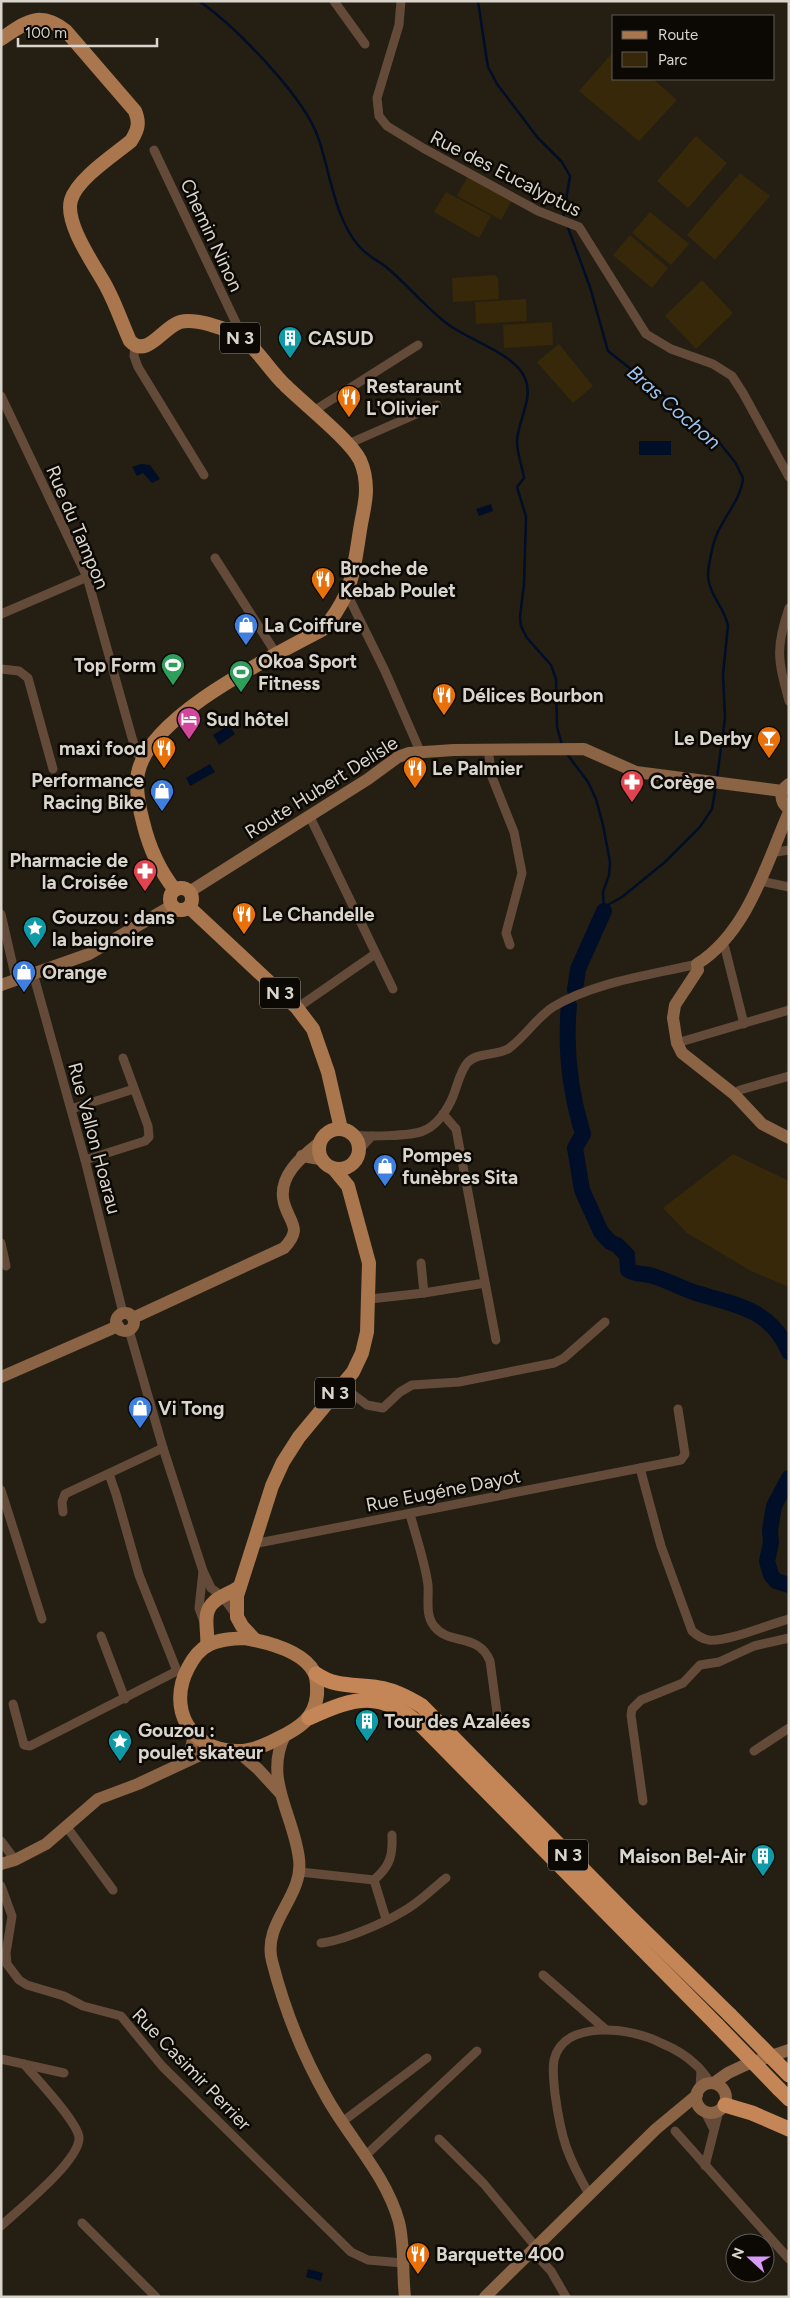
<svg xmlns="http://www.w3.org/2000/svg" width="790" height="2298" viewBox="0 0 790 2298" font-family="Figtree,sans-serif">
<rect width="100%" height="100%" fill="#251f13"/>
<g fill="#362809">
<path d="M614,51V79H653L677,100L639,141L579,91Z"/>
<path d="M696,136L727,163L688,208L657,181Z"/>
<path d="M740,173L770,196L715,260L687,235Z"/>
<path d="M468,176L512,200L501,220L457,196Z"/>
<path d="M446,192L491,216L479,238L434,212Z"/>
<path d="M650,212L689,244L671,265L632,233Z"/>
<path d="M630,235L668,268L652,288L613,255Z"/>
<path d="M495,275L498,278L499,299L453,302L452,278Z"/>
<path d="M702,280L733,313L696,349L665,316Z"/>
<path d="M526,299L527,321L476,324L475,302Z"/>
<path d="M552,322L553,345L504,348L503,325Z"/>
<path d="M559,344L593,386L573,403L537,362Z"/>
<path d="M733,1154L789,1181V1287L751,1271L687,1233L663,1208Z"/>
</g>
<g fill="#000e27">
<rect x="639" y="441" width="32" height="14"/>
<path d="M141,464L150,465L160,479L152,483L143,473L137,476L132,467Z"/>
<path d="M491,504L493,511L479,516L476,509Z"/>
<path d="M229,725L235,734L219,745L213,735Z"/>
<path d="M210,764L215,772L190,786L186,778Z"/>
<path d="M308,2269L323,2273L321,2281L306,2277Z"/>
</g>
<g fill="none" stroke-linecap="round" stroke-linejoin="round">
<g stroke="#000e27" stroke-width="2.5">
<path d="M199,1C235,26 306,98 319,140C330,173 335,218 358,245C365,254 376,260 385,266C407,284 426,308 449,325C469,340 515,354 525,378C534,398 518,420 517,441C517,454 522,465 524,478L517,487L526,517L524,584L520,617L521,626L527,638L551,665L556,679L557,727L562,745"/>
<path d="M478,1L486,55L488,67L497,84L538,138L562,162L570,176L563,218"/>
<path d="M567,225L590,287L608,351L699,423L719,442L735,462L743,478C742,497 724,517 717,534C713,542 708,567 708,576C709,595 725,608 728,626L723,674L725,718L717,778"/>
<path d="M567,754L588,782L596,799L603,825L610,862L609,875L603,892L604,911"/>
<path d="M604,911L606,906L622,897L665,862L700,827L712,809L716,786"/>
</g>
<g stroke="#000e27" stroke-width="16">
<path d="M575,990L578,969L604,911"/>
<path d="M569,1005C565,1048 570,1092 583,1134L575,1148L582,1190L601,1232L610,1242L617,1245L627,1255L628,1270C636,1275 644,1273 653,1276C668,1281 682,1288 696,1293C736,1305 771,1309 789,1352"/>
<path d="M789,1478L774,1506L770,1530L771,1543L767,1561L771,1575L776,1581L789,1585"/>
</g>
<g stroke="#644b39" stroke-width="9">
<path d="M334,1L365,44"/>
<path d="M401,1L399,25L377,98L379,116L387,126L423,148L538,211L579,227L646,334L671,349L713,364L732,376L743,393L789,477"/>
<path d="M154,150L237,325L235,334"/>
<path d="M135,346L134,356L138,367L204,475"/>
<path d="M1,396L87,577L136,752L142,760"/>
<path d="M312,412L418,345"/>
<path d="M348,444L437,405"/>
<path d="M215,558L277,655"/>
<path d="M345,596L350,600L385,671L420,751"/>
<path d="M789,608C775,649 778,660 789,701"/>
<path d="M1,614L87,577"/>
<path d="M1,669L19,671L28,678L53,769"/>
<path d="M488,749L492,777L514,832L522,873L506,933L510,945"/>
<path d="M309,815L393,989"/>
<path d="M772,850L776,852L789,850"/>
<path d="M760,881L789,887"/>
<path d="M1,914L16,979"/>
<path d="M721,943L725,948L744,1024"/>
<path d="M33,973L85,1160L123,1313"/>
<path d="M297,1008L375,954"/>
<path d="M677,1043L789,1010"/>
<path d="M734,1094L740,1090L789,1076"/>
<path d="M71,1109L134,1089"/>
<path d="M443,1114L456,1129L496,1340"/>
<path d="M354,1135C367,1137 411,1136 423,1131C436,1126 445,1113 451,1101C457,1089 459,1072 468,1062C478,1052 496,1056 508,1049C525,1037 536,1018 553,1007C594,982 651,975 697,964"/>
<path d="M359,1150L372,1136"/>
<path d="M85,1160L145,1141L149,1137L148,1126L123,1058"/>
<path d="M1,1243L6,1266"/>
<path d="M421,1263L424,1293"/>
<path d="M370,1299L424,1293L485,1283"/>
<path d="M129,1330L163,1448L203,1571L211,1588L223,1597L236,1615"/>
<path d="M342,1386L367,1405L383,1408L400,1392L412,1385L459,1382L554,1363L564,1358L605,1322"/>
<path d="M640,1468L661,1546L692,1631C698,1636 702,1639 709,1640C728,1642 769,1624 789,1619"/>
<path d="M109,1474L116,1494L139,1575L177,1671"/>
<path d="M1,1490L42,1619"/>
<path d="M63,1512L62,1502L65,1494L163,1448"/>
<path d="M410,1514C416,1537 425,1562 428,1585C429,1599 425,1615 434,1626C449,1646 478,1632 490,1661L498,1720"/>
<path d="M253,1544L681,1460L685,1454L678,1409"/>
<path d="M203,1571L199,1608L204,1622"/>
<path d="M101,1636L125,1699"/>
<path d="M13,1704L24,1745L30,1746L177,1671"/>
<path d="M754,1751L789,1728"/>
<path d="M643,1801L631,1715L632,1709L641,1700L683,1683L700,1665L719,1662L754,1646L789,1638"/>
<path d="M66,1826L113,1890"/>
<path d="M1,1841L15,1860"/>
<path d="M300,1872L374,1880L386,1919"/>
<path d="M374,1880C390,1866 393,1856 392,1835"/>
<path d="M1,1886L12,1916L6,1953L7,1964L19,1980L27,1985L64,1996L83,2006L121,2016L162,2066L351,2252L368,2260L403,2263"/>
<path d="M321,1943C342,1941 384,1923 402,1912C418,1904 432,1889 446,1878"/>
<path d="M543,1975L605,2029"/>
<path d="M1,2059L64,2073"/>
<path d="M700,2087L701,2071"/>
<path d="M705,2112L713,2128"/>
<path d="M342,2122L427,2058"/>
<path d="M675,2131L789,2259"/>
<path d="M439,2139L484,2184L536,2247"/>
<path d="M365,2156L477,2051"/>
<path d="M705,2166L719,2111"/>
<path d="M589,2194C567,2156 561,2138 555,2094C554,2083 552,2071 554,2060C564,2018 633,2028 661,2043C673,2048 687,2056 696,2065C702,2070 706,2077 711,2083"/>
<path d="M82,2223L156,2297"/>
<path d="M1,2226C18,2210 81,2160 79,2137C77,2121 36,2078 24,2064"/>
<path d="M532,2251L551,2271L566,2297"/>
</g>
<g stroke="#8b6345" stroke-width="12">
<path d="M789,784C779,791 779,802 789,809"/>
<path d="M789,812C766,864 748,932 697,964L698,970L675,1005L673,1018L677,1043L682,1053L734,1094L762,1124L789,1138"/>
<path d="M189,892L368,779L398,757L409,753L454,750L584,749L636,772L782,791"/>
<path d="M1,985L89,954L173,905"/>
<path d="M302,1156L320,1159"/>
<circle cx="125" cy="1322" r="9"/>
<path d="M133,1318L284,1248C303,1228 290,1224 284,1203C277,1177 301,1157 319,1143"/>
<path d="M1,1377L118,1326"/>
<path d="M285,1735C263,1779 294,1815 299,1859C304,1897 262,1922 272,1961C284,2008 303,2056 327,2098C350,2139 386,2175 399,2222C405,2246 402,2272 405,2297"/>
<path d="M237,1751L258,1769L281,1794"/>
<path d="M185,1761L191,1749L194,1734"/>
<path d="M1,1864L15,1860L46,1844L98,1799L138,1784L200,1755L222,1750"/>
<circle cx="711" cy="2098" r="15"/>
<path d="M714,2083L728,2073L745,2065L789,2050"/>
<path d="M485,2297L656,2129L697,2095"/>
</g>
<g stroke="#a9764e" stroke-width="14">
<path d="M1,39C26,22 39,10 66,31L135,111C140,123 138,130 131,141C114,155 77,179 71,200C64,224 96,267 107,288C116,305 122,323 130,341C147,359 163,327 180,322C195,318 221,327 235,334C256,345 268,369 285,385C304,404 349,439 360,460C364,469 366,480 366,490C366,501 363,513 361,524C357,547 355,572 346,594C340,607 333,618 323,629C274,656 149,715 138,773C135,789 139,807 143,822C149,847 159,870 175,890"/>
<circle cx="181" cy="899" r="11"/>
<path d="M189,907L297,1008L313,1029L328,1072L341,1129"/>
<circle cx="339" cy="1149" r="20"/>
<path d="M245,1638C267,1642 303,1651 314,1672C318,1679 317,1688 317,1695C315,1718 299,1728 279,1738C266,1745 251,1752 236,1751C190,1750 167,1708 188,1668C192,1660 199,1650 208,1645C219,1639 232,1639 245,1638Z"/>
<path d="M255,1640L242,1626L237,1617V1596L272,1486L283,1462L299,1437L353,1372L362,1353L367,1332L369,1263L348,1186L334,1169"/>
<path d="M207,1646C209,1631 201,1613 214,1602C220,1596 231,1593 239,1587"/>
</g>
<g stroke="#c48656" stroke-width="15">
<path d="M316,1674C336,1688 356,1684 379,1688C394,1690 409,1698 422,1706L627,1914L730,2015"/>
<path d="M309,1718C357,1696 380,1690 422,1726L717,2025"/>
<path d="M779,2089L789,2099"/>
<path d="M725,2105L752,2113L789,2129"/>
</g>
<g stroke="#c48656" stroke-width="15">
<path d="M730,2015L789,2075"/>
<path d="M717,2025L779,2089"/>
</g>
</g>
<defs>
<g id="building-pin" transform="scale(1.25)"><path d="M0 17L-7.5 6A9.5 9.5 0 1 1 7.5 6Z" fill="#0f9aa8" stroke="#0c0905"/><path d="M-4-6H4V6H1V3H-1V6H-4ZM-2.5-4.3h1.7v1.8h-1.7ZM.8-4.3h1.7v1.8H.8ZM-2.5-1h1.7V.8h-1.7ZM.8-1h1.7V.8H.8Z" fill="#fff"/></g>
<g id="restaurant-pin" transform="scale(1.25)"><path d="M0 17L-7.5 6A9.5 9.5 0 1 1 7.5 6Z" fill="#e8710a" stroke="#0c0905"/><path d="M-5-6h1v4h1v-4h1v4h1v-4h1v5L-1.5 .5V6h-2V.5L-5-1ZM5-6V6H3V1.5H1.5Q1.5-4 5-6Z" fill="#fff"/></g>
<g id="shop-pin" transform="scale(1.25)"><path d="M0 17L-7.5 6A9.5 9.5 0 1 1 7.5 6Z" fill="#3f7fe0" stroke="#0c0905"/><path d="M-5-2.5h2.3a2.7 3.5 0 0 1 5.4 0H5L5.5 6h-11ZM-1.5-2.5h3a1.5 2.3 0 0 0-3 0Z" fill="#fff"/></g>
<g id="stadium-pin" transform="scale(1.25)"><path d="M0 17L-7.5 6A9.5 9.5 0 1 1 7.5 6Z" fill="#2e9e5b" stroke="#0c0905"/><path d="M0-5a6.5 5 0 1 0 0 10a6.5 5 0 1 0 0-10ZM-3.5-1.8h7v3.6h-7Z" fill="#fff"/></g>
<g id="hotel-pin" transform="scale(1.25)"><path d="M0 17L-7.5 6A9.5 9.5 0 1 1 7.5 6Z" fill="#d1479c" stroke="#0c0905"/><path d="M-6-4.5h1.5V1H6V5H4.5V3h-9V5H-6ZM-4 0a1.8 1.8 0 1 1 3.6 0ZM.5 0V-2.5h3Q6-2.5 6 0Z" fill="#fff"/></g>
<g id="bar-pin" transform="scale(1.25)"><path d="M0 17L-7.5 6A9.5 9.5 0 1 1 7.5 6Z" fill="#e8710a" stroke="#0c0905"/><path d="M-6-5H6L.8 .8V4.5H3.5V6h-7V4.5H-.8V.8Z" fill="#fff"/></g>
<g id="pharmacy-pin" transform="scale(1.25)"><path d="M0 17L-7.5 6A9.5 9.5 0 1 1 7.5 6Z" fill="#e0444e" stroke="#0c0905"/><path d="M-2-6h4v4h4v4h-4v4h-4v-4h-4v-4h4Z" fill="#fff"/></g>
<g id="sight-pin" transform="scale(1.25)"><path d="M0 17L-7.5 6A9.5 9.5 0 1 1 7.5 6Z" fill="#0f9aa8" stroke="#0c0905"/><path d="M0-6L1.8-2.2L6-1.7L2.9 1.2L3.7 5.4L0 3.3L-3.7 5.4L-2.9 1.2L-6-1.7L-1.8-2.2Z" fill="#fff"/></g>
</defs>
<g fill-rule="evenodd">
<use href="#building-pin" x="290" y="338"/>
<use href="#restaurant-pin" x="349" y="397"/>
<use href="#restaurant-pin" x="323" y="579"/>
<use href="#shop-pin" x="246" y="625"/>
<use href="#stadium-pin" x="173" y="665"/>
<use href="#stadium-pin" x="241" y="672"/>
<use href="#restaurant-pin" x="444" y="695"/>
<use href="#hotel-pin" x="189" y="719"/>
<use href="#bar-pin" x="769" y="738"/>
<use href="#restaurant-pin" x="164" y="748"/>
<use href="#restaurant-pin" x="415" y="768"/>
<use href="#pharmacy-pin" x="632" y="782"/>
<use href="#shop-pin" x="162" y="791"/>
<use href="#pharmacy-pin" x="145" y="871"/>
<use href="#restaurant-pin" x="244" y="914"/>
<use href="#sight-pin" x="35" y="928"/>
<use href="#shop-pin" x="24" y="972"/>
<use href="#shop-pin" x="385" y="1166"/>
<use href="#shop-pin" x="140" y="1408"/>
<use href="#building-pin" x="367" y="1721"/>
<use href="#sight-pin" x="120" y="1741"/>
<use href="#building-pin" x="763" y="1856"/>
<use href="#restaurant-pin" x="418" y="2254"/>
</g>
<g text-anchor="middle" stroke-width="5" stroke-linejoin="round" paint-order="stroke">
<g fill="#0c0905" stroke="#9c9891" stroke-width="1">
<rect x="220" y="322.5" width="40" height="31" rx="4"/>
<rect x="260" y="977.5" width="40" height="31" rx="4"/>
<rect x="315" y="1377.5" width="40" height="31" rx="4"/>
<rect x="548" y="1839.5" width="40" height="31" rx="4"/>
</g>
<g font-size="18" font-weight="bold" fill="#d9d5cd">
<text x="240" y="344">N 3</text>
<text x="280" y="999">N 3</text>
<text x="335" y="1399">N 3</text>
<text x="568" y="1861">N 3</text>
</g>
<g font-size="19" fill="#d9d5cd" stroke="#0c0905">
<text transform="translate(506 173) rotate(27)" y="7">Rue des Eucalyptus</text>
<text transform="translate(212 235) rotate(65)" y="7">Chemin Ninon</text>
<text transform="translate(78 527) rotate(67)" y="7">Rue du Tampon</text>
<text transform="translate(321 787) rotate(-32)" y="7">Route Hubert Delisle</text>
<text transform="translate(95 1138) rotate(75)" y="7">Rue Vallon Hoarau</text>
<text transform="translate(443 1490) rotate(-11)" y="7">Rue Eugéne Dayot</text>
<text transform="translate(192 2069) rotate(46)" y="7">Rue Casimir Perrier</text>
</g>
<g font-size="19" font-weight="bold" fill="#d9d5cd" stroke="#0c0905" text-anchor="start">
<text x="308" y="345">CASUD</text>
<text x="366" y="393">Restaraunt<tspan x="366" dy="22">L'Olivier</tspan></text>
<text x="340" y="575">Broche de<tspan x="340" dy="22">Kebab Poulet</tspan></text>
<text x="264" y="632">La Coiffure</text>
<text x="258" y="668">Okoa Sport<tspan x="258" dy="22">Fitness</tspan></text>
<text x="156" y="672" text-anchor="end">Top Form</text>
<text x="462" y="702">Délices Bourbon</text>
<text x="206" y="726">Sud hôtel</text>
<text x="752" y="745" text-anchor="end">Le Derby</text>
<text x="146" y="755" text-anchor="end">maxi food</text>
<text x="432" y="775">Le Palmier</text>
<text x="144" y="787" text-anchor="end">Performance<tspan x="144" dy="22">Racing Bike</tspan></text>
<text x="650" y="789">Corège</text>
<text x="128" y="867" text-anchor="end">Pharmacie de<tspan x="128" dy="22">la Croisée</tspan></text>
<text x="262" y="921">Le Chandelle</text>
<text x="52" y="924">Gouzou : dans<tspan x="52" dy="22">la baignoire</tspan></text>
<text x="42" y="979">Orange</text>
<text x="402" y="1162">Pompes<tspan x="402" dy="22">funèbres Sita</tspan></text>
<text x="158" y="1415">Vi Tong</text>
<text x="384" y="1728">Tour des Azalées</text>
<text x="138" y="1737">Gouzou :<tspan x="138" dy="22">poulet skateur</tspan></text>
<text x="746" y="1863" text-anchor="end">Maison Bel-Air</text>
<text x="436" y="2261">Barquette 400</text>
</g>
<g font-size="20" font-style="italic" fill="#9cc5f2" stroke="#0c0905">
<text transform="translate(674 407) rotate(41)" y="7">Bras Cochon</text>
</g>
</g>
<rect width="790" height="2298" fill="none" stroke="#d9d5cd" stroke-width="5"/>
<rect x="612" y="15" width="162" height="65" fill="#0c0905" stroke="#5e5b55"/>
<rect x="622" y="31" width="25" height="8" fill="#a9764e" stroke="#5e5b55"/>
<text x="658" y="40" font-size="15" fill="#d9d5cd">Route</text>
<rect x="622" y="52" width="25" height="15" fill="#362809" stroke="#5e5b55"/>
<text x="658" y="65" font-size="15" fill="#d9d5cd">Parc</text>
<g transform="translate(750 2258) rotate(291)"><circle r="24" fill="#0c0905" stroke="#5e5b55"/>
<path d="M0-4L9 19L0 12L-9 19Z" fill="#d89af8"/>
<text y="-8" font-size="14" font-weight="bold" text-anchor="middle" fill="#d9d5cd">N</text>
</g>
<path d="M18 38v8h139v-8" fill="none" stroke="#d9d5cd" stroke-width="2.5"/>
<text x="25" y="38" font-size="15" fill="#d9d5cd" stroke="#0c0905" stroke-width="4" paint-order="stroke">100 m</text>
</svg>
